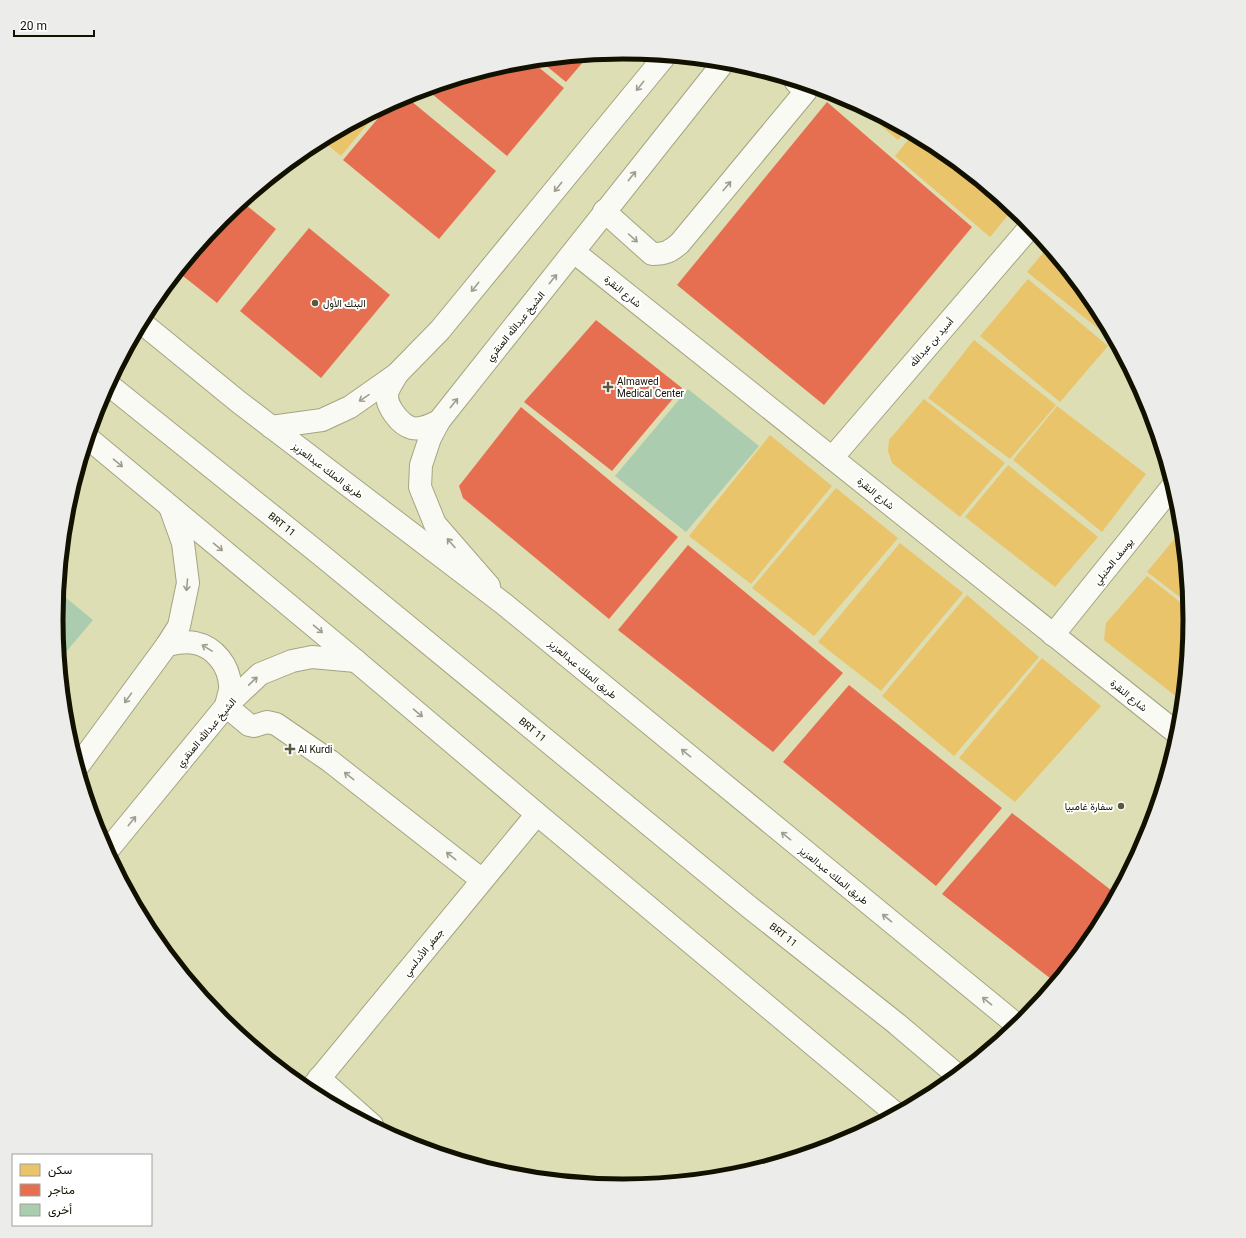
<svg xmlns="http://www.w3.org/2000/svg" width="1246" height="1238" viewBox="0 0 1246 1238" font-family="Roboto,Vazirmatn,sans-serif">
<rect width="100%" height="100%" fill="#dedeb4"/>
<g fill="#e9c46a">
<path d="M853,102L877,115L906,130L898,140Z"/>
<path d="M379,110L341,156L322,140Z"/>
<path d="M913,134L938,148L1013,209L990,237L895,156Z"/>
<path d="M1048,247L1095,304L1114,341L1027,272Z"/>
<path d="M1028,279L1108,346L1060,402L980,336Z"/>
<path d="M974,340L1056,405L1010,459L928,398Z"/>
<path d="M924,399L1005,463L960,517L892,463L888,451L889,440Z"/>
<path d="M1057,406L1146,474L1102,532L1013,460Z"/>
<path d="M770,435L832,486L751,584L689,536Z"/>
<path d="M1008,465L1098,537L1055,587L965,517Z"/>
<path d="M836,488L898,538L814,636L752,588Z"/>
<path d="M1181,531L1189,604L1147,572Z"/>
<path d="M900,543L963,593L881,691L818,642Z"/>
<path d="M1147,576L1189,609L1190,619L1182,701L1104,640L1106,623Z"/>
<path d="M967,595L1039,657L954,756L882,696Z"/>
<path d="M1042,658L1101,706L1015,802L959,758Z"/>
</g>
<g fill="#e76f51">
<path d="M589,55L566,82L539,60Z"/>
<path d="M531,61L564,88L507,156L426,89L513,63Z"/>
<path d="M405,96L496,171L439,239L343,160L390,104Z"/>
<path d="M827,102L972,227L824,405L677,285Z"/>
<path d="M242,202L276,229L217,303L178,272L222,218Z"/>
<path d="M309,228L390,295L321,378L240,311Z"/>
<path d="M596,320L682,388L612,471L524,402Z"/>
<path d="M521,407L678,537L609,619L463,498L459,486Z"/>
<path d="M688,545L843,673L773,752L618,630Z"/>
<path d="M849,685L1002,808L936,886L783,762Z"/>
<path d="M1012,813L1116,894L1094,934L1055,982L942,894Z"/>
</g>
<g fill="#acccb0">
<path d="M688,389L759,446L686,532L615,476Z"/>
<path d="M59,592L93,620L60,659L56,619Z"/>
</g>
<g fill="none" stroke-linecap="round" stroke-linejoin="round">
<g stroke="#a4a483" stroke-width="24">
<g id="minor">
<path d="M604,211L652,254C665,254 670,252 680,243L806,91L796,82"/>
<path d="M574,252L1178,734"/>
<path d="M397,374C394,380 388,388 387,394C386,406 400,425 412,428C421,430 431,425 439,421"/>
<path d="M271,427L322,420L350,407L397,374L440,330L665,56"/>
<path d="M832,458L1031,226"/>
<path d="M489,586L435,524L420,487L421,465L430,438L439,421L724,62"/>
<path d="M1053,635L1172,487"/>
<path d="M167,645C176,643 186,641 195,643C215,647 229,666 230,685C231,691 227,699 226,706L249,725L254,726L267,722L276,724L330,761L482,880"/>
<path d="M78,766L167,645L179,626L188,583L183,543L170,507"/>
<path d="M107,851L226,706L260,674L292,661L312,657L356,661"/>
<path d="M319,1078L372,1125"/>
<path d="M309,1091L537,814"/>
</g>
</g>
<g stroke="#a4a483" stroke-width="24">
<g id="major">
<path d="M142,323L240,403L504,604L1017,1025"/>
<path id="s1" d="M109,385L321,555L748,906L897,1024L957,1075"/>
<path d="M88,438L356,661L537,814L895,1113"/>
</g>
</g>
<use href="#minor" stroke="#fafaf4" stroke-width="22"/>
<use href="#major" stroke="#fafaf4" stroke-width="22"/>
</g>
<defs><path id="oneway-shaft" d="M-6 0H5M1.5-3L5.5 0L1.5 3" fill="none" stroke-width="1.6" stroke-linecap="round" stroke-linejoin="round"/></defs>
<g stroke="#9d9d92">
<use href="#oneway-shaft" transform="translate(640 86) rotate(129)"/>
<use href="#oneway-shaft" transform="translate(632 176) rotate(-51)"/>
<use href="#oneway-shaft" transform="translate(727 186) rotate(-50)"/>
<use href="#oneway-shaft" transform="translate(558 187) rotate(129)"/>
<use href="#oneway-shaft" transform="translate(633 238) rotate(42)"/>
<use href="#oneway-shaft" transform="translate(553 279) rotate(-51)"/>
<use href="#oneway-shaft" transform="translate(475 287) rotate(129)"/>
<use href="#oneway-shaft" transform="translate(364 398) rotate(146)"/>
<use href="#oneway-shaft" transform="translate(454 403) rotate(-51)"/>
<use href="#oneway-shaft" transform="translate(118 463) rotate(40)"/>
<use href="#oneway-shaft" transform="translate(451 543) rotate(-131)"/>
<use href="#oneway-shaft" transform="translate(218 547) rotate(40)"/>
<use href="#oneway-shaft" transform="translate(187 585) rotate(95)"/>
<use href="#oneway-shaft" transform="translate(318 629) rotate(40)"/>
<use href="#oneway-shaft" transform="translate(207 648) rotate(-149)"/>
<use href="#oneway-shaft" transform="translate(253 681) rotate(-43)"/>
<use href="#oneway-shaft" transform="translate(128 698) rotate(126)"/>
<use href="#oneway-shaft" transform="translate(418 713) rotate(40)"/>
<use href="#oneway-shaft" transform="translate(686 753) rotate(-141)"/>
<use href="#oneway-shaft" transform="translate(349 776) rotate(-142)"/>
<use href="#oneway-shaft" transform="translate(132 821) rotate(-51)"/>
<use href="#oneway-shaft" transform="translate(786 836) rotate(-141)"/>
<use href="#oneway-shaft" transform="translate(451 856) rotate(-142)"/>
<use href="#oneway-shaft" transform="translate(887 918) rotate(-141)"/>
<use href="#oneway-shaft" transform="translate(987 1001) rotate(-141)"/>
</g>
<g fill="#59593f" stroke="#fff" stroke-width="1.5">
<circle cx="315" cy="303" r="4"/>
<path d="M606 381h4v4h4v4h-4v4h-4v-4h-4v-4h4z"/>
<path d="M288 743h4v4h4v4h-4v4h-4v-4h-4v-4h4z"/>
<circle cx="1121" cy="806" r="4"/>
</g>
<g text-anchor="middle" stroke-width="4" stroke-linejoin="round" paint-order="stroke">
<g font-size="10" fill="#121100" stroke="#fff">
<text transform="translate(623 291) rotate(39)" y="4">شارع النقرة</text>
<text transform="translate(515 326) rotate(-51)" y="4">الشيخ عبدالله العنقري</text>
<text transform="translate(931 342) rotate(-49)" y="4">أسيد بن عبدالله</text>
<text transform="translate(328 470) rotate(37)" y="4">طريق الملك عبدالعزيز</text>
<text transform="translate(876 493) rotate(39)" y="4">شارع النقرة</text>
<text dy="4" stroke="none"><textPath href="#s1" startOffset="222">BRT 11</textPath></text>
<text transform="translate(1113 561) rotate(-51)" y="4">يوسف الحنبلي</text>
<text transform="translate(583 669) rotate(40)" y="4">طريق الملك عبدالعزيز</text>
<text transform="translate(1129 695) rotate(39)" y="4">شارع النقرة</text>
<text dy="4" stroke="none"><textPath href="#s1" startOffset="546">BRT 11</textPath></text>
<text transform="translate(206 732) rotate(-50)" y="4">الشيخ عبدالله العنقري</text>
<text transform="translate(834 875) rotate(39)" y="4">طريق الملك عبدالعزيز</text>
<text dy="4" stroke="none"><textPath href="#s1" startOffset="870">BRT 11</textPath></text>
<text transform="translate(423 952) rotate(-51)" y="4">جعفر الأندلسي</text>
</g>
<g font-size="10" fill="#121100" stroke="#fff" text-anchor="start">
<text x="323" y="307">البنك الأول</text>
<text x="617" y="385">Almawed<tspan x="617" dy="12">Medical Center</tspan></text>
<text x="298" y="753">Al Kurdi</text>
<text x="1113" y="810" text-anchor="end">سفارة غامبيا</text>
</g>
</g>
<path d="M0 0H1246V1238H0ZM63 619a560 560 0 1 1 1120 0a560 560 0 1 1-1120 0Z" fill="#ececeb" fill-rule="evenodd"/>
<path fill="none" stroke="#121100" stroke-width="5" d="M63 619a560 560 0 1 1 1120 0a560 560 0 1 1-1120 0Z"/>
<rect x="12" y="1154" width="140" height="72" fill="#ffffff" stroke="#a0a099"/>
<rect x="20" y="1164" width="20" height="12" fill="#e9c46a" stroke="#a0a099"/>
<text x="48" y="1174" font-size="12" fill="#121100">سكن</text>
<rect x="20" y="1184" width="20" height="12" fill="#e76f51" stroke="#a0a099"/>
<text x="48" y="1194" font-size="12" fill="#121100">متاجر</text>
<rect x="20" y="1204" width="20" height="12" fill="#acccb0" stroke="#a0a099"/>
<text x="48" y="1214" font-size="12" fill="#121100">أخرى</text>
<path d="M14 30v6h80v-6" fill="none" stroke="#121100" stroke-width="2"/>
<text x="20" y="30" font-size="12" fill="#121100" stroke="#ffffff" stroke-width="3" paint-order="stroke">20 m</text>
</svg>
